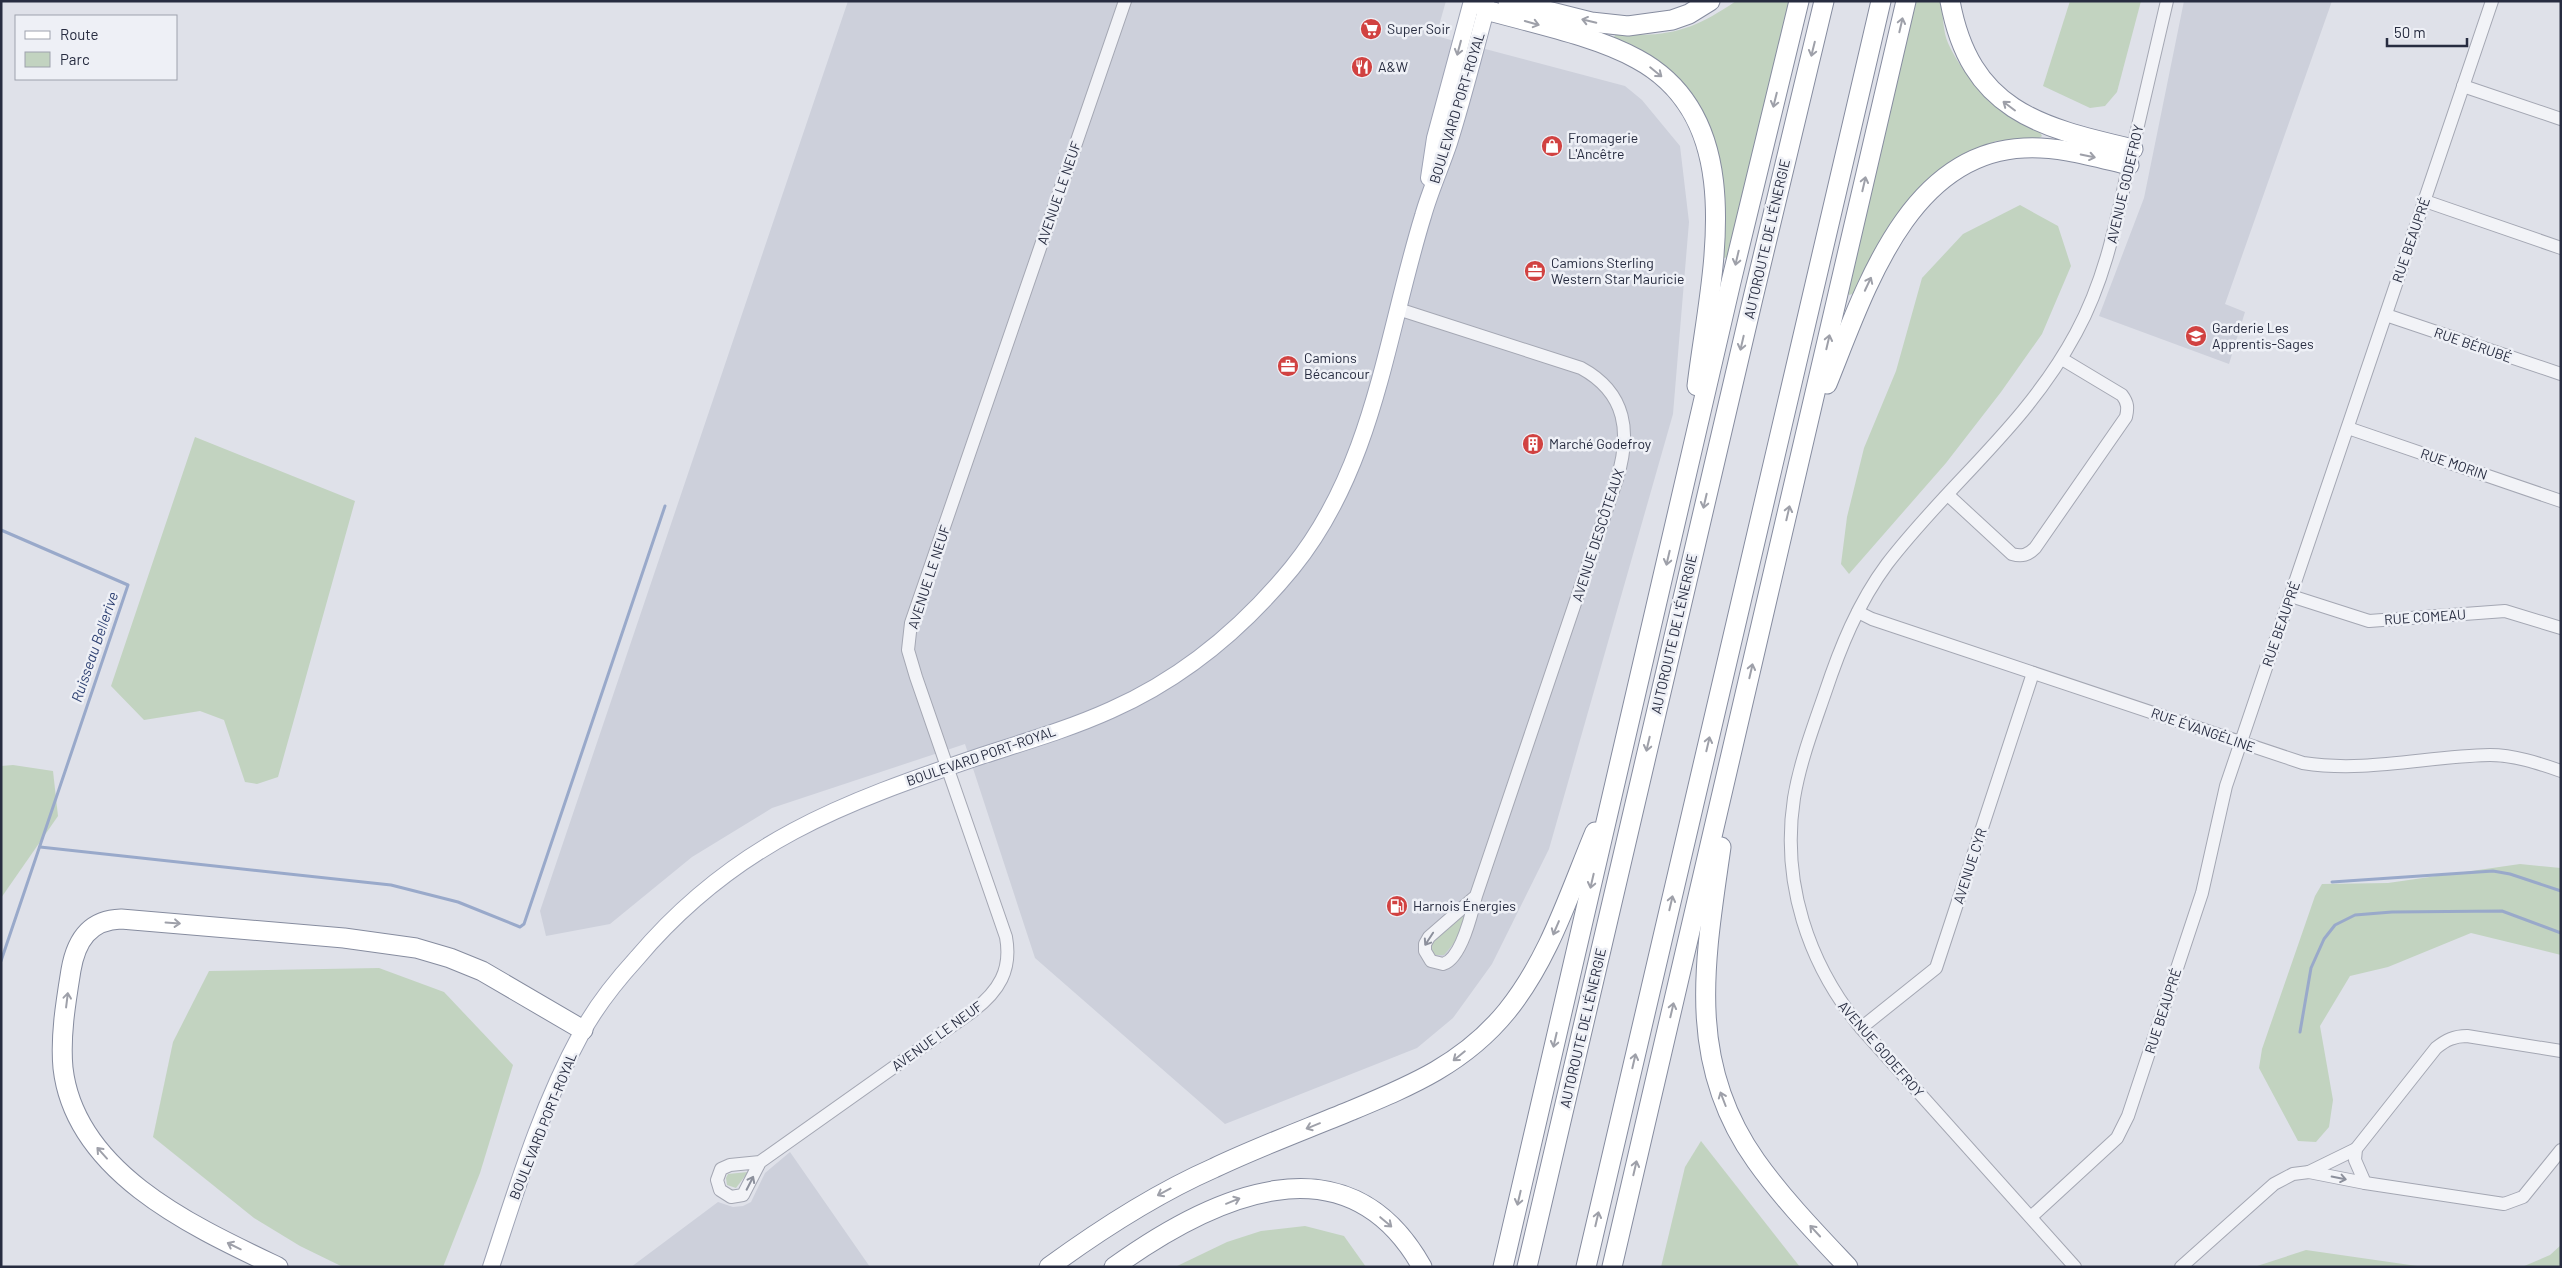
<svg xmlns="http://www.w3.org/2000/svg" width="2562" height="1268" viewBox="0 0 2562 1268" font-family="Barlow,sans-serif">
<rect width="100%" height="100%" fill="#dfe1e9"/>
<g fill="#cdd0db">
<path d="M848,1H1446L1436,36L1625,86L1642,100L1680,146L1689,222L1673,414L1549,849L1492,964L1453,1018L1417,1048L1225,1124L1035,958L965,744L772,808L692,857L610,924L546,936L540,911Z"/>
<path d="M2184,1H2332L2225,304L2245,312L2229,364L2099,316L2144,198Z"/>
<path d="M790,1152L870,1267H631L718,1202L733,1207L743,1206L751,1202L765,1173Z"/>
</g>
<g fill="#c2d3c0">
<path d="M1736,1H1789L1728,257L1724,258L1699,115L1613,38L1617,33C1667,39 1695,29 1736,1Z"/>
<path d="M1915,1H1941C1943,14 1943,32 1948,43C1961,72 1987,100 2013,118C2022,124 2038,126 2042,136L2038,139L1996,141L1961,157L1935,174L1856,293L1849,295L1848,292Z"/>
<path d="M2070,1H2141L2117,92L2105,106L2090,108L2043,86Z"/>
<path d="M2020,205L2058,226L2071,266L2042,334L2001,392L1946,463L1849,574L1841,564L1847,517L1864,448L1896,371L1922,278L1963,234Z"/>
<path d="M195,437L355,501L278,777L257,784L245,782L224,720L200,711L144,720L111,686Z"/>
<path d="M13,765L53,771L58,816L1,898V766Z"/>
<path d="M2520,864L2561,868V955L2471,933L2388,967L2350,976L2320,1026L2333,1100L2329,1127L2316,1142L2298,1141L2259,1068L2262,1049L2315,896L2322,884L2388,883Z"/>
<path d="M1465,911L1468,913L1454,943L1444,955H1435L1432,952L1431,944Z"/>
<path d="M379,968L444,992L513,1065L480,1173L443,1267H343L300,1246L254,1218L153,1137L173,1042L209,971Z"/>
<path d="M1701,1141L1800,1267H1661L1685,1167Z"/>
<path d="M748,1172L736,1188L727,1185L726,1178L728,1174Z"/>
<path d="M1305,1226L1344,1236L1366,1267H1175L1227,1242L1261,1231Z"/>
<path d="M2561,1245V1267H2522L2550,1255Z"/>
<path d="M2306,1250L2424,1267H2254Z"/>
</g>
<g fill="none" stroke-linecap="round" stroke-linejoin="round">
<g stroke="#99a9ca" stroke-width="3">
<path d="M1,530L128,585L1,961"/>
<path d="M40,847L391,885L458,902L520,927L524,924L665,506"/>
<path d="M2332,882L2493,871L2510,874L2561,891"/>
<path d="M2300,1032L2311,968L2324,939L2335,925L2355,915L2392,912L2502,911L2561,933"/>
</g>
<g stroke="#a4a7b3" stroke-width="14">
<g id="minor">
<path d="M2463,86L2561,119"/>
<path d="M2425,201L2561,248"/>
<path d="M1398,309L1581,368C1627,393 1631,433 1617,479L1476,896C1472,913 1461,959 1443,964L1431,961L1425,951V944L1429,937L1476,896"/>
<path d="M2386,315L2561,374"/>
<path d="M2348,428L2561,501"/>
<path d="M1948,495L2012,554C2022,557 2028,555 2035,548L2126,417C2128,408 2128,403 2122,395L2062,359"/>
<path d="M2291,596L2369,621L2505,611L2561,628"/>
<path d="M1858,612L1872,619L2303,763C2366,773 2428,756 2490,755C2514,755 2538,763 2561,771"/>
<path d="M1861,1028L1936,968L2033,673"/>
<path d="M2356,1149L2309,1172L2365,1183L2504,1204L2523,1197L2561,1150"/>
<path d="M760,1162L743,1195L731,1197L720,1190L717,1180L721,1169L730,1165L760,1162L973,1011C999,991 1012,970 1006,937L916,677L908,650L911,623L1125,1"/>
<path d="M2365,1183L2355,1160L2356,1149L2436,1048C2446,1040 2454,1036 2467,1036L2561,1051"/>
<path d="M2031,1217L2117,1138L2128,1116L2202,893L2226,786L2492,1"/>
<path d="M2075,1267L1861,1028C1808,964 1781,882 1794,798C1800,762 1813,728 1825,693C1840,648 1858,603 1887,564C1949,483 2026,426 2076,333C2105,280 2116,223 2129,164C2142,110 2154,55 2167,1"/>
<path d="M2181,1267L2274,1184L2293,1174L2309,1172"/>
</g>
</g>
<g stroke="#9ea3b5" stroke-width="18">
<g id="major">
<path d="M1429,178L1435,138L1472,1"/>
<path d="M491,1267C517,1188 541,1107 581,1034C596,1006 616,981 637,958C735,842 842,803 981,756C1024,742 1069,729 1111,710C1183,678 1242,629 1292,568C1374,467 1386,336 1423,216C1430,191 1441,167 1449,143C1463,99 1474,54 1486,10V1"/>
</g>
</g>
<g stroke="#868c9f" stroke-width="21">
<g id="highway">
<path d="M1478,1L1486,10C1532,23 1596,36 1637,59C1754,122 1709,282 1697,386"/>
<path d="M1508,1L1591,22L1628,26L1672,20L1689,14L1710,1"/>
<path d="M1950,1C1970,110 2038,127 2133,149"/>
<path d="M1827,384C1864,293 1907,153 2024,148C2059,146 2095,157 2129,165"/>
<path d="M1721,847C1705,960 1685,1061 1756,1161C1783,1199 1816,1233 1848,1267"/>
<path d="M278,1267C194,1227 75,1173 63,1068C60,1036 66,1001 71,970C76,941 89,920 121,919L344,938L416,948L450,958L482,971L583,1030"/>
<path d="M1049,1267C1101,1229 1155,1194 1214,1168C1258,1147 1304,1130 1350,1111C1410,1086 1464,1064 1507,1011C1549,959 1569,894 1595,832"/>
<path d="M1114,1267C1210,1198 1346,1132 1422,1267"/>
<path d="M1503,1267L1731,282L1799,1"/>
<path d="M1527,1267L1753,298L1824,1"/>
<path d="M1586,1267L1881,1"/>
<path d="M1612,1267L1906,1"/>
</g>
</g>
<use href="#minor" stroke="#f2f3f7" stroke-width="12"/>
<use href="#major" stroke="#fff" stroke-width="16"/>
<use href="#highway" stroke="#fff" stroke-width="19"/>
</g>
<defs><path id="oneway-shaft" d="M-6 0H5M1.5-3L5.5 0L1.5 3" fill="none" stroke-width="1.6" stroke-linecap="round" stroke-linejoin="round" transform="scale(1.25)"/></defs>
<g stroke="#9ea0a9">
<use href="#oneway-shaft" transform="translate(1589 21) rotate(-167)"/>
<use href="#oneway-shaft" transform="translate(1532 23) rotate(16)"/>
<use href="#oneway-shaft" transform="translate(1901 25) rotate(-77)"/>
<use href="#oneway-shaft" transform="translate(1459 48) rotate(105)"/>
<use href="#oneway-shaft" transform="translate(1813 49) rotate(104)"/>
<use href="#oneway-shaft" transform="translate(1656 72) rotate(39)"/>
<use href="#oneway-shaft" transform="translate(1775 100) rotate(104)"/>
<use href="#oneway-shaft" transform="translate(2009 106) rotate(-143)"/>
<use href="#oneway-shaft" transform="translate(2088 156) rotate(12)"/>
<use href="#oneway-shaft" transform="translate(1864 184) rotate(-77)"/>
<use href="#oneway-shaft" transform="translate(1737 258) rotate(103)"/>
<use href="#oneway-shaft" transform="translate(1868 284) rotate(-65)"/>
<use href="#oneway-shaft" transform="translate(1828 342) rotate(-77)"/>
<use href="#oneway-shaft" transform="translate(1742 343) rotate(103)"/>
<use href="#oneway-shaft" transform="translate(1705 501) rotate(103)"/>
<use href="#oneway-shaft" transform="translate(1788 513) rotate(-77)"/>
<use href="#oneway-shaft" transform="translate(1668 558) rotate(103)"/>
<use href="#oneway-shaft" transform="translate(1751 671) rotate(-77)"/>
<use href="#oneway-shaft" transform="translate(1648 744) rotate(103)"/>
<use href="#oneway-shaft" transform="translate(1708 744) rotate(-77)"/>
<use href="#oneway-shaft" transform="translate(1592 881) rotate(103)"/>
<use href="#oneway-shaft" transform="translate(1671 903) rotate(-77)"/>
<use href="#oneway-shaft" transform="translate(173 923) rotate(4)"/>
<use href="#oneway-shaft" transform="translate(1556 928) rotate(113)"/>
<use href="#oneway-shaft" transform="translate(67 1000) rotate(-83)"/>
<use href="#oneway-shaft" transform="translate(1672 1010) rotate(-77)"/>
<use href="#oneway-shaft" transform="translate(1555 1040) rotate(103)"/>
<use href="#oneway-shaft" transform="translate(1459 1056) rotate(141)"/>
<use href="#oneway-shaft" transform="translate(1634 1061) rotate(-77)"/>
<use href="#oneway-shaft" transform="translate(1723 1099) rotate(-111)"/>
<use href="#oneway-shaft" transform="translate(1313 1126) rotate(158)"/>
<use href="#oneway-shaft" transform="translate(102 1153) rotate(-132)"/>
<use href="#oneway-shaft" transform="translate(1635 1168) rotate(-77)"/>
<use href="#oneway-shaft" transform="translate(1164 1192) rotate(152)"/>
<use href="#oneway-shaft" transform="translate(1519 1198) rotate(103)"/>
<use href="#oneway-shaft" transform="translate(1233 1201) rotate(-22)"/>
<use href="#oneway-shaft" transform="translate(1597 1219) rotate(-77)"/>
<use href="#oneway-shaft" transform="translate(1386 1222) rotate(40)"/>
<use href="#oneway-shaft" transform="translate(1815 1231) rotate(-133)"/>
<use href="#oneway-shaft" transform="translate(234 1246) rotate(-154)"/>
</g>
<g stroke="#8c909c">
<use href="#oneway-shaft" transform="translate(1429 939) rotate(123)"/>
<use href="#oneway-shaft" transform="translate(2339 1178) rotate(11)"/>
<use href="#oneway-shaft" transform="translate(750 1183) rotate(-63)"/>
</g>
<defs>
<g id="supermarket-disc" transform="scale(1.125)"><circle r="9.5" fill="#d14241" stroke="#eef0f6"/><path d="M-6-5.5h2.5l.6 2H6L4.5 2H-2.5L-4.4-4H-6ZM-1.5 3.2a1.3 1.3 0 1 0 .1 0ZM3 3.2a1.3 1.3 0 1 0 .1 0Z" fill="#fff"/></g>
<g id="restaurant-disc" transform="scale(1.125)"><circle r="9.5" fill="#d14241" stroke="#eef0f6"/><path d="M-5-6h1v4h1v-4h1v4h1v-4h1v5L-1.5 .5V6h-2V.5L-5-1ZM5-6V6H3V1.5H1.5Q1.5-4 5-6Z" fill="#fff"/></g>
<g id="shop-disc" transform="scale(1.125)"><circle r="9.5" fill="#d14241" stroke="#eef0f6"/><path d="M-5-2.5h2.3a2.7 3.5 0 0 1 5.4 0H5L5.5 6h-11ZM-1.5-2.5h3a1.5 2.3 0 0 0-3 0Z" fill="#fff"/></g>
<g id="office-disc" transform="scale(1.125)"><circle r="9.5" fill="#d14241" stroke="#eef0f6"/><path d="M-6-3h4V-5.5h4V-3h4V5H-6ZM-1-4.5V-3h2v-1.5ZM-6 0V1H6V0Z" fill="#fff"/></g>
<g id="school-disc" transform="scale(1.125)"><circle r="9.5" fill="#d14241" stroke="#eef0f6"/><path d="M0-5L7-2L0 1L-7-2ZM-4 1L0 2.5L4 1V4Q0 6-4 4Z" fill="#fff"/></g>
<g id="building-disc" transform="scale(1.125)"><circle r="9.5" fill="#d14241" stroke="#eef0f6"/><path d="M-4-6H4V6H1V3H-1V6H-4ZM-2.5-4.3h1.7v1.8h-1.7ZM.8-4.3h1.7v1.8H.8ZM-2.5-1h1.7V.8h-1.7ZM.8-1h1.7V.8H.8Z" fill="#fff"/></g>
<g id="fuel-disc" transform="scale(1.125)"><circle r="9.5" fill="#d14241" stroke="#eef0f6"/><path d="M-5.5-6h7V0h2V4h1.3V-2.5L3-4.5l.8-.8L6-3V5H2.5V1h-1V6h-7ZM-4.2-4.7v3.2H.2V-4.7Z" fill="#fff"/></g>
</defs>
<g fill-rule="evenodd">
<use href="#supermarket-disc" x="1371" y="29"/>
<use href="#restaurant-disc" x="1362" y="67"/>
<use href="#shop-disc" x="1552" y="146"/>
<use href="#office-disc" x="1535" y="271"/>
<use href="#school-disc" x="2196" y="336"/>
<use href="#office-disc" x="1288" y="366"/>
<use href="#building-disc" x="1533" y="444"/>
<use href="#fuel-disc" x="1397" y="906"/>
</g>
<g text-anchor="middle" stroke-width="5" stroke-linejoin="round" paint-order="stroke">
<g font-size="14" fill="#272c40" stroke="#eef0f6" text-anchor="start">
<text x="1387" y="34">Super Soir</text>
<text x="1378" y="72">A&amp;W</text>
<text x="1568" y="143">Fromagerie<tspan x="1568" dy="16">L'Ancêtre</tspan></text>
<text x="1551" y="268">Camions Sterling<tspan x="1551" dy="16">Western Star Mauricie</tspan></text>
<text x="2212" y="333">Garderie Les<tspan x="2212" dy="16">Apprentis-Sages</tspan></text>
<text x="1304" y="363">Camions<tspan x="1304" dy="16">Bécancour</tspan></text>
<text x="1549" y="449">Marché Godefroy</text>
<text x="1413" y="911">Harnois Énergies</text>
</g>
<g font-size="14" fill="#272c40" stroke="#eef0f6">
<text transform="translate(1457 108) rotate(-73)" y="5">BOULEVARD PORT-ROYAL</text>
<text transform="translate(2125 184) rotate(-77)" y="5">AVENUE GODEFROY</text>
<text transform="translate(1059 193) rotate(-71)" y="5">AVENUE LE NEUF</text>
<text transform="translate(1767 239) rotate(-77)" y="5">AUTOROUTE DE L'ÉNERGIE</text>
<text transform="translate(2411 240) rotate(-71)" y="5">RUE BEAUPRÉ</text>
<text transform="translate(2473 345) rotate(19)" y="5">RUE BÉRUBÉ</text>
<text transform="translate(2454 464) rotate(19)" y="5">RUE MORIN</text>
<text transform="translate(1598 535) rotate(-72)" y="5">AVENUE DESCÔTEAUX</text>
<text transform="translate(929 577) rotate(-72)" y="5">AVENUE LE NEUF</text>
<text transform="translate(2425 617) rotate(-4)" y="5">RUE COMEAU</text>
<text transform="translate(2281 624) rotate(-71)" y="5">RUE BEAUPRÉ</text>
<text transform="translate(1674 634) rotate(-77)" y="5">AUTOROUTE DE L'ÉNERGIE</text>
<text transform="translate(2203 730) rotate(19)" y="5">RUE ÉVANGÉLINE</text>
<text transform="translate(981 756) rotate(-19)" y="5">BOULEVARD PORT-ROYAL</text>
<text transform="translate(1970 866) rotate(-72)" y="5">AVENUE CYR</text>
<text transform="translate(2163 1011) rotate(-72)" y="5">RUE BEAUPRÉ</text>
<text transform="translate(1583 1028) rotate(-77)" y="5">AUTOROUTE DE L'ÉNERGIE</text>
<text transform="translate(937 1036) rotate(-36)" y="5">AVENUE LE NEUF</text>
<text transform="translate(1881 1049) rotate(49)" y="5">AVENUE GODEFROY</text>
<text transform="translate(543 1126) rotate(-68)" y="5">BOULEVARD PORT-ROYAL</text>
</g>
<g font-size="15" font-style="italic" fill="#314475" stroke="#eef0f6">
<text transform="translate(95 647) rotate(-71)" y="5">Ruisseau Bellerive</text>
</g>
</g>
<rect width="2562" height="1268" fill="none" stroke="#272c40" stroke-width="5"/>
<rect x="15" y="15" width="162" height="65" fill="#eef0f6" stroke="#9ea2ad"/>
<rect x="25" y="31" width="25" height="8" fill="#ffffff" stroke="#9ea2ad"/>
<text x="60" y="40" font-size="15" fill="#272c40">Route</text>
<rect x="25" y="52" width="25" height="15" fill="#c2d3c0" stroke="#9ea2ad"/>
<text x="60" y="65" font-size="15" fill="#272c40">Parc</text>
<path d="M2387 38v8h80v-8" fill="none" stroke="#272c40" stroke-width="2.5"/>
<text x="2394" y="38" font-size="15" fill="#272c40" stroke="#eef0f6" stroke-width="4" paint-order="stroke">50 m</text>
</svg>
